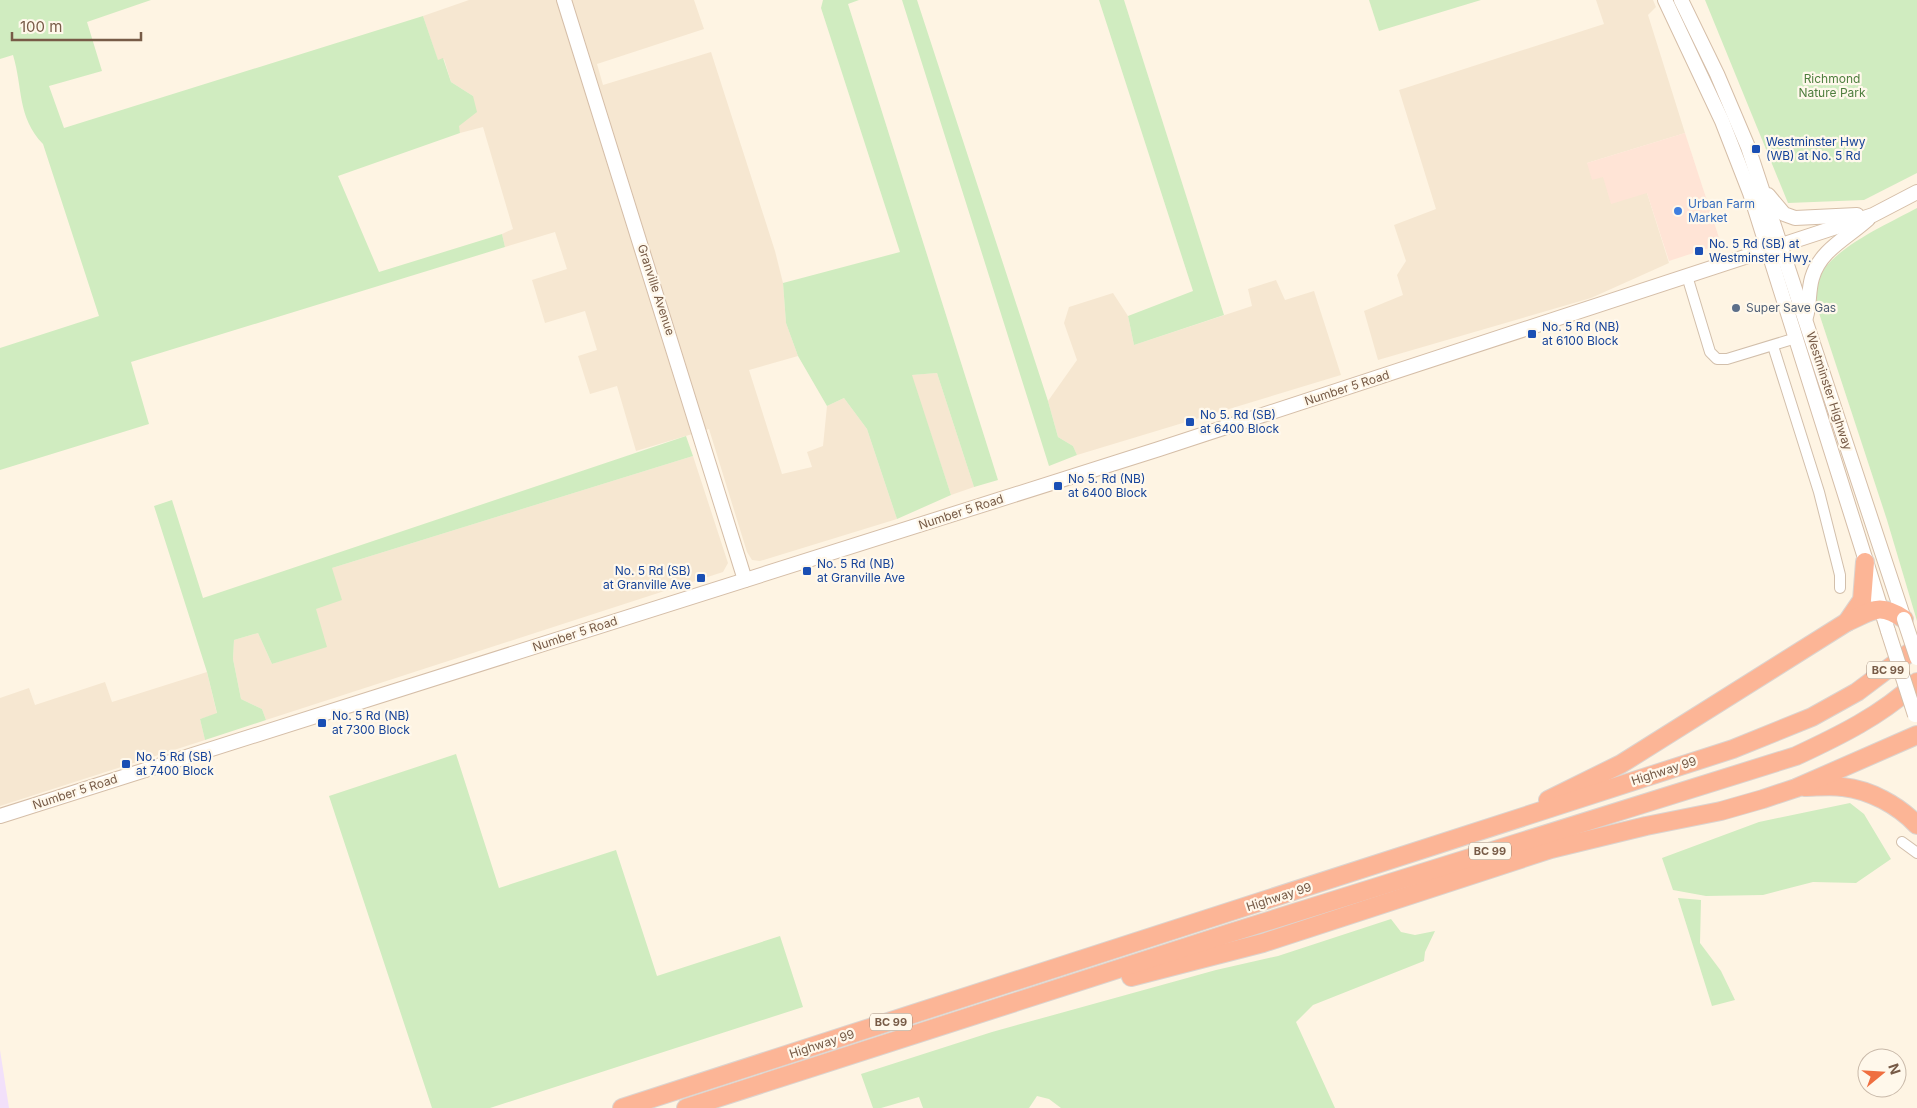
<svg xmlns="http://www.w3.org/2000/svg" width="1917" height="1108" viewBox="0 0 1917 1108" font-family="Inter,sans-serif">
<rect width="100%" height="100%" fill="#fef4e3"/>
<g fill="#f6e7d1">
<path d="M469,0H694L704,29L597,64L603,85L711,52L775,251L783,283L786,323L798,356L749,370L782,474L812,467L807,452L823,446L827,406L844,398L867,429L897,519L760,561L752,560L747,552L709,429L636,451L617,386L590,394L578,356L597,350L585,311L545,323L532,280L567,269L555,232L505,247L502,234L513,229L483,127L460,133L458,127L473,96L451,82L444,59L438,61L423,16Z"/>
<path d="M1596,0H1653L1656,7L1648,15L1685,133L1587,163L1603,176L1647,193L1669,263L1591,298L1378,360L1364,311L1403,295L1397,275L1406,261L1394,225L1436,209L1399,90L1604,24Z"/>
<path d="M1276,280L1285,300L1314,291L1341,375L1077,455L1073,446L1058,437L1048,401L1077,360L1064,323L1069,307L1113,293L1128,316L1134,345L1252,306L1248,289Z"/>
<path d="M937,373L974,487L951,495L911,375Z"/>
<path d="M693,456L728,563L723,572L266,720L262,709L241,699L233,659L234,640L258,633L272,664L293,657L332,568Z"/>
<path d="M207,672L217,714L200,719L205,740L0,806V698L29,688L35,705L105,682L112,702Z"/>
</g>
<path fill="#ffe4d6" d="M1685,133L1721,244L1669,261L1647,193L1611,204L1603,177L1592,180L1587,163Z"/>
<path fill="#f2e0fa" d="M0,1050L9,1108H0Z"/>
<g fill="#d0ecc0">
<path d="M0,0H151L87,22L102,71L49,86L64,128L423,16L438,60L443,58L451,82L473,96L477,112L459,126L460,133L338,176L379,272L502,234L505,247L131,362L149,424L0,470V348L99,316L43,144C17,117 23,88 13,55L0,59Z"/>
<path d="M823,0H859L848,4L998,480L974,487L937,373L912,375L951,495L897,519L867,429L844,398L827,406L798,356L786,323L783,283L900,252L821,8Z"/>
<path d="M902,0H917L1048,401L1058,437L1073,446L1077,455L1049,466Z"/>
<path d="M1099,0H1124L1224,315L1134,345L1128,316L1193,291Z"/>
<path d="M1369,0H1481L1379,31Z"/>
<path d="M1705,0H1917V173L1864,200L1788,203Z"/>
<path d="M1917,208V621L1887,520L1816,304C1817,298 1816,290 1817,284C1824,251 1890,223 1917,208Z"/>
<path d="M686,436L693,456L332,568L342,600L316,609L327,647L272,664L258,633L234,640L233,659L241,699L262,709L266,720L205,740L200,719L217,713L207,672L154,506L172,500L203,598Z"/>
<path d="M456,754L499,888L616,850L657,976L780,936L803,1007L490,1108H432L329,796Z"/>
<path d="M1850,803L1864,814L1891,859L1856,883L1813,882L1763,895L1706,896L1673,890L1662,858L1759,822Z"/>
<path d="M1678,898L1701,900L1700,943L1721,971L1735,1000L1712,1006Z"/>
<path d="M1391,919L1401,932L1415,935L1435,931L1425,952L1424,961L1313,1005L1296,1022L1335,1108H1061L1049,1099L1037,1096L1029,1108H923L919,1097L881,1108H873L861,1074L992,1032L1216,970L1278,956Z"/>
</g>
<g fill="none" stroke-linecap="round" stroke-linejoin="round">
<g stroke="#d2bfab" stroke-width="12">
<g id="street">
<path d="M1687,276L1710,352L1717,359H1727L1796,338"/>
<path d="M1773,346L1819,492L1840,575V588"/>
<path d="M1902,842L1917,853"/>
</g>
</g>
<g stroke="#d5bea8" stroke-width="16">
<g id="secondary">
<path d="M564,0L745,580"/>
<path d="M1665,0L1722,121L1750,193L1888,631"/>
<path d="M1681,0L1717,74L1748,147L1904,619"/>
<path d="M1768,195L1784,214L1795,218L1857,215"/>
<path d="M1806,317C1810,304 1808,292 1812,278C1820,250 1847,238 1868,219"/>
<path d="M0,816L1159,449L1873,215L1917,192"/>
</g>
</g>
<g stroke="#dcd4cf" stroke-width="20">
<g id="highway">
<path d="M1847,622L1862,600L1865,562"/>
<path d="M1804,787C1816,787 1830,785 1843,787C1870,790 1898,805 1917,825"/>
<path d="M1548,800L1621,764L1847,622C1873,611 1878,602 1904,619"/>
<path d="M1131,977L1263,943L1551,849L1646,826L1721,811L1763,799L1796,788L1917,735"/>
<path d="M622,1108L1733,749L1812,717L1857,692L1917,647"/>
<path d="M686,1108L1230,933L1796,756C1839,736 1882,715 1917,682"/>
</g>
</g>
<use href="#street" stroke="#fff" stroke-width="10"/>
<use href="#secondary" stroke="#fff" stroke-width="14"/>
<use href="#highway" stroke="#fcb596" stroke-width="18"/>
<g stroke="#d5bea8" stroke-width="16" stroke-linecap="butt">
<g id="secondary-bridge">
<path d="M1904,619L1917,658"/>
<path d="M1888,631L1915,715"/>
</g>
</g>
<use href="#secondary-bridge" stroke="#fff" stroke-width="14"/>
</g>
<g fill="#1a4fb4" stroke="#fff8eb" stroke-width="2">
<rect x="1751" y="144" width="10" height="10" rx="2.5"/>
<rect x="1694" y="246" width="10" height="10" rx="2.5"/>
<rect x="1527" y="329" width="10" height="10" rx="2.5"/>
<rect x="1185" y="417" width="10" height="10" rx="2.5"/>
<rect x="1053" y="481" width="10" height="10" rx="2.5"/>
<rect x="802" y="566" width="10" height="10" rx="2.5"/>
<rect x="696" y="573" width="10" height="10" rx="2.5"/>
<rect x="317" y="718" width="10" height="10" rx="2.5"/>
<rect x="121" y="759" width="10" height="10" rx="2.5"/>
</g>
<circle fill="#3f7fe0" stroke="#fff8eb" stroke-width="2" cx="1678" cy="211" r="5"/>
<circle fill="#5c6f8a" stroke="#fff8eb" stroke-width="2" cx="1736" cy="308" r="5"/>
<g text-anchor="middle" stroke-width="4.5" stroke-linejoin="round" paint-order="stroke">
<g fill="#fff8eb" stroke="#a08a78" stroke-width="1">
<rect x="1867" y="661.5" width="42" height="17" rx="4"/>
<rect x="1469" y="842.5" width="42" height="17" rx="4"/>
<rect x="870" y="1013.5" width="42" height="17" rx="4"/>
</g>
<g font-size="11" font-weight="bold" fill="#775b47">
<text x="1888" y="674">BC 99</text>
<text x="1490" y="855">BC 99</text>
<text x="891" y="1026">BC 99</text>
</g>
<g font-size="12" fill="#4e7e3e" stroke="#fff8eb">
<text x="1832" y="83">Richmond<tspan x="1832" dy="14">Nature Park</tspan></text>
</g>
<g font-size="12" fill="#164399" stroke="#fff8eb" text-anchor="start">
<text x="1766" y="146">Westminster Hwy<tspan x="1766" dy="14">(WB) at No. 5 Rd</tspan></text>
<text x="1709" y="248">No. 5 Rd (SB) at<tspan x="1709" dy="14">Westminster Hwy.</tspan></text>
<text x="1542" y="331">No. 5 Rd (NB)<tspan x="1542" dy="14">at 6100 Block</tspan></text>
<text x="1200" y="419">No 5. Rd (SB)<tspan x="1200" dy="14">at 6400 Block</tspan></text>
<text x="1068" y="483">No 5. Rd (NB)<tspan x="1068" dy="14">at 6400 Block</tspan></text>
<text x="817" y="568">No. 5 Rd (NB)<tspan x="817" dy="14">at Granville Ave</tspan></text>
<text x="691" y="575" text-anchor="end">No. 5 Rd (SB)<tspan x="691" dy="14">at Granville Ave</tspan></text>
<text x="332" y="720">No. 5 Rd (NB)<tspan x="332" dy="14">at 7300 Block</tspan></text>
<text x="136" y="761">No. 5 Rd (SB)<tspan x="136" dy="14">at 7400 Block</tspan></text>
</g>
<g font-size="12" fill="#366cbe" stroke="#fff8eb" text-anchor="start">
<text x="1688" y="208">Urban Farm<tspan x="1688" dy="14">Market</tspan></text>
</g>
<g font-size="12" fill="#775b47" stroke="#fff8eb">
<text transform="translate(656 290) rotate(72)" y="4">Granville Avenue</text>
<text transform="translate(1347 388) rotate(-18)" y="4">Number 5 Road</text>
<text transform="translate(1829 391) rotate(72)" y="4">Westminster Highway</text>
<text transform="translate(961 512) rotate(-18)" y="4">Number 5 Road</text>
<text transform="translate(575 634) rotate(-18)" y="4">Number 5 Road</text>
<text transform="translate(1664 771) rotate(-18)" y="4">Highway 99</text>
<text transform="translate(75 792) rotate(-18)" y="4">Number 5 Road</text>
<text transform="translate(1279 897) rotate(-18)" y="4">Highway 99</text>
<text transform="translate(822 1044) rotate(-18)" y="4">Highway 99</text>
</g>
<g font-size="12" fill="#4e5e75" stroke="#fff8eb" text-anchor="start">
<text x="1746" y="312">Super Save Gas</text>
</g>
</g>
<g transform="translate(1882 1073) rotate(72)"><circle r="24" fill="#fff8eb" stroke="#c9b9a9"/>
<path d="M0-4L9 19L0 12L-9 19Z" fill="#ef6f40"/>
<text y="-8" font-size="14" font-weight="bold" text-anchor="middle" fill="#775b47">N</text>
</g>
<path d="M12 32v8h129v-8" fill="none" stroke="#775b47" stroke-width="2.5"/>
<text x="20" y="32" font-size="15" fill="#775b47" stroke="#fff8eb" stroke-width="4" paint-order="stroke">100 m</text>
</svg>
